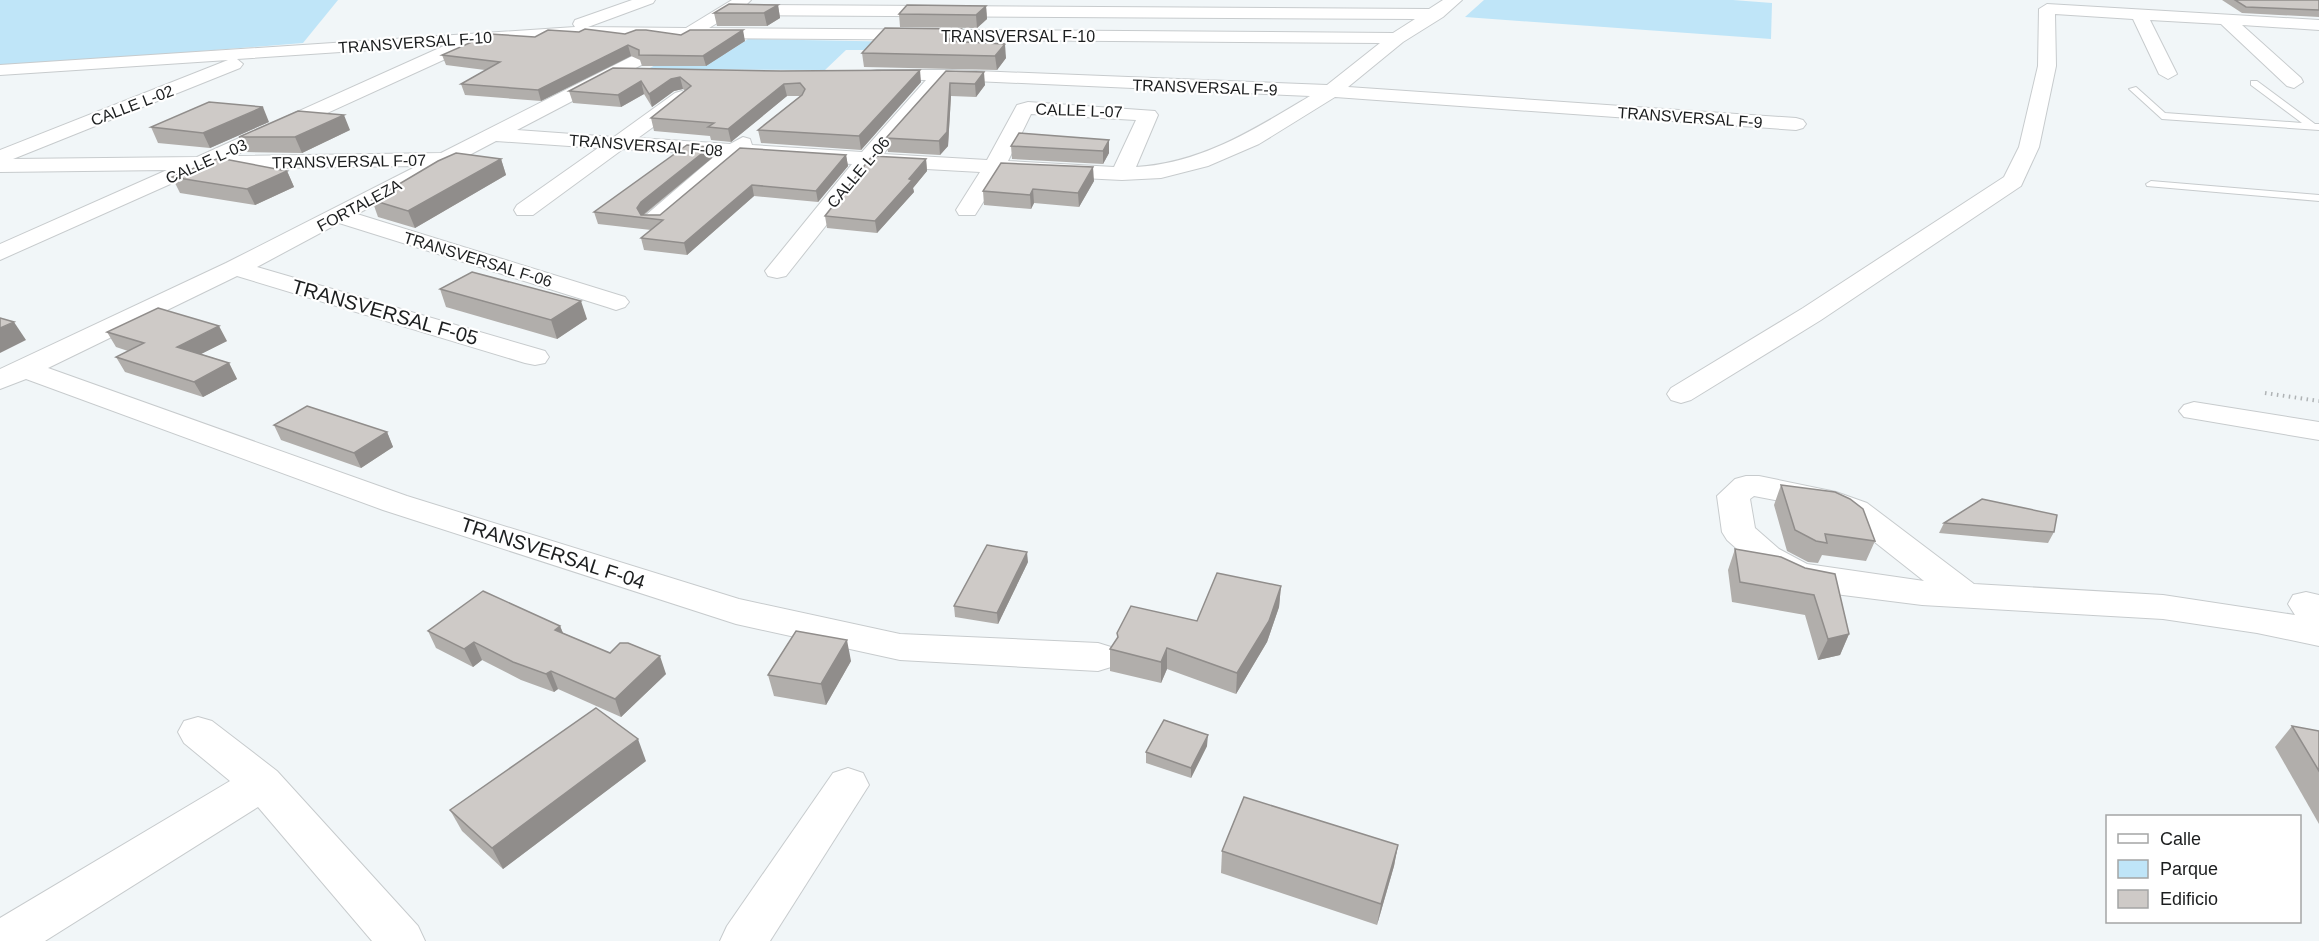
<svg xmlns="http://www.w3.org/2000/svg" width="2319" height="941" viewBox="0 0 2319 941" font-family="Helvetica,sans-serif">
<rect width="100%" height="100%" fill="#f1f6f8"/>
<g fill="#bfe5f8">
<path d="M0,0H338L303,43L0,67Z"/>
<path d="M1484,0H1733L1772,3L1771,39L1465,17Z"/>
<path d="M748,39L963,43L899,50H846L825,70L648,69L683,50L728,52Z"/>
</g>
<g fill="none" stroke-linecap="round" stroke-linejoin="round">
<g stroke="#c7cbcd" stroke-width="2">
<g id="service">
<path d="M2251,81H2257L2315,124H2319V130L2162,119L2129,89L2136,87L2165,113L2302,123L2251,85Z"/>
<path d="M2151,181L2319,195V201L2147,186L2146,184Z"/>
</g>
</g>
<g stroke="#c7cbcd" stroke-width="2">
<g id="minor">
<path d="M632,0H655L653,3L588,27L686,28L732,0H751L746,5L1429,9L1443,0H1462L1443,17L1403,42L1348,87L1796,118L1803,120L1806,124L1803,128L1796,130L1335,97L1259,144L1208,166L1161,178L1122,180L1001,174L975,215H959L956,210L980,172L873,166L786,276L777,278L768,276L765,271L852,164L739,157L662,225H646L642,220L646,215L716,155L623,149L533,215H517L514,210L517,205L598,148L496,141L357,214L625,297L629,302L625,307L616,310L607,307L339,223L257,267L545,351L549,357L545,363L535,365L525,363L237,276L48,368L407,496L739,599L900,634L1098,643L1111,647L1117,657L1111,667L1098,671L900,660L736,624L383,510L26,379L0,389V369L226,263L417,166L204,169L0,260V244L167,170L0,172V150L228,60L0,75V65L575,27L573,24L575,20ZM732,14L737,15L1415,19L1393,33L709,28ZM568,37L668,38L441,153L233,156L463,51L466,47L464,44ZM693,38L1380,43L1327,85L952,70H877L871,71L868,75L871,79L926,80L862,152L752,145L750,139L743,137L730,144L638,138L689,101L692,97L682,91L675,93L614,137L517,130ZM446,45L197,157L13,159L240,68L243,64L237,59ZM946,80H952L1310,96C1255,129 1202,163 1136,167L1158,115L1155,111L1028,102L1017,105L987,160L883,154ZM1031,114L1136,120L1114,167L1008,161Z"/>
<path d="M2047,4L2319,20V30L2242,25L2301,78L2303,82L2294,88L2287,86L2221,24L2150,20L2177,74L2168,79L2159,74L2133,19L2055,14L2056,66L2039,147L2021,186L1821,320L1691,400L1681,403L1671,400L1667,394L1671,388L1803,308L2004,177L2019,147L2038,66L2039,9Z"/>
<path d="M2194,402L2319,422V440L2184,417L2179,411L2184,405Z"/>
<path d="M1746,476H1759L1836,492L1867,503L1974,584L2163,595L2295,615L2288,604L2293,595L2306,592L2319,595V646L2257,633L2163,619L1922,605L1835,594L1797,586L1785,582L1755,565L1727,540L1722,532L1717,496L1735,479ZM1754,496L1827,510L1843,517L1924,581L1807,564L1779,549L1755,528L1750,499Z"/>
<path d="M198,717L212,721L277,771L418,926L425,941H372L258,807L45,941H0V918L230,781L184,743L178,732L184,721Z"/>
<path d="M848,768L863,773L869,785L770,941H720L727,926L833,773Z"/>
</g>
</g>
<path stroke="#afb3b5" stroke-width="4" stroke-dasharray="1.5 4.5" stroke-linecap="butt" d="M2265,393L2319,401"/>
<use href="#service" fill="#fff" fill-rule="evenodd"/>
<use href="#minor" fill="#fff" fill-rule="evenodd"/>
</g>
<g fill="#b1aeab">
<path d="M2222,0H2319V17L2242,13Z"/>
<path d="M778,5L780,18L767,26H717L714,13Z"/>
<path d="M986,6L987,19L977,28L900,27L899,14Z"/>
<path d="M961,29L962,42L1006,58L997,70L864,67L862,53Z"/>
<path d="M681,35L745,41L706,66H642L640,60L631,56L541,101L465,95L461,84L485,70L446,65L442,55L535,37Z"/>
<path d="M613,68L921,82L861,150L761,143L758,130L800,96H787L731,142L711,140L710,136L654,131L651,118L685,91L683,89L674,91L652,107L644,94L621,107L573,103L569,91Z"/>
<path d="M946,71L985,85L976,97L951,96L948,146L940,155L888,152L886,138Z"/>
<path d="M269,122L210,148L158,143L151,127Z"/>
<path d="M350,130L302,153L246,152L239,137Z"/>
<path d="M1109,140V153L1103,164L1012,159L1011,146Z"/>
<path d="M846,155L848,166L818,202L754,196L687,255L644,250L641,238L651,230L598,224L594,212L712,158L644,215H660Z"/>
<path d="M501,159L506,175L415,228L378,217L372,200Z"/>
<path d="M926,159L927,171L913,188L914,192L877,233L827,228L825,216Z"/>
<path d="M287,171L294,187L255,205L180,193L172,177Z"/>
<path d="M1094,181L1079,207L1034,203L1031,209L984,205L983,191Z"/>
<path d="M440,289L587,319L557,339L446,307Z"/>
<path d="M107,332L227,341L201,354L229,363L237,379L203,397L125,372L116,357L128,351L116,347Z"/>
<path d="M274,425L387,432L393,447L361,468L281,440Z"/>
<path d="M1781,485L1875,541L1866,561L1822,555L1818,563L1808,562L1787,551L1774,505Z"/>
<path d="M1944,523L2054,532L2048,543L1939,533Z"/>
<path d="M1735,549L1781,557L1849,634L1840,655L1818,660L1805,615L1732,602L1728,570Z"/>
<path d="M1028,562L998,624L955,617L954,606Z"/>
<path d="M1281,586L1279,607L1267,642L1236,694L1167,669L1161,683L1110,671V649L1118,638L1117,633L1197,621Z"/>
<path d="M560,626L563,633L610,653L666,674L621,717L558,689L554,692L521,680L482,660L473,667L436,648L428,631Z"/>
<path d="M851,661L826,705L774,696L768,675Z"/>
<path d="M2292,726L2319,731V824L2275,747Z"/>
<path d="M1207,746L1191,778L1146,763V752Z"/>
<path d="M646,761L503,869L462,831L450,810Z"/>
<path d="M1398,845L1394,866L1377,925L1221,873L1222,851Z"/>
</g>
<g fill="#908d8b">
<path d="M778,5L780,18L767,26L764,13Z"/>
<path d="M986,6L987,19L977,28L976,15Z"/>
<path d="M961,29L962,42L947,41Z"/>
<path d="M743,30L745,41L706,66L703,56Z"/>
<path d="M1005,44L1006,58L997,70L995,56Z"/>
<path d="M628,45L631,56L541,101L538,90Z"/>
<path d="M920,70L921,82L861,150L859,136Z"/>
<path d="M984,72L985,85L976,97L975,84Z"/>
<path d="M680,77L683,89L674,91L652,107L649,94L671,79Z"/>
<path d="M641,81L644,94L621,107L618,95Z"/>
<path d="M950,83L951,96L948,146L940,155L939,141Z"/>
<path d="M784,84L787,96L731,142L728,129Z"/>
<path d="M263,107L269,122L210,148L203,133Z"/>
<path d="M344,115L350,130L302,153L295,137Z"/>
<path d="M1109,140V153L1103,164V151Z"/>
<path d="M710,147L712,158L645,213L642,217L637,208L641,202Z"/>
<path d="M846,155L848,166L818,202L816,191Z"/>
<path d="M501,159L506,175L415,228L408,211Z"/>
<path d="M926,159L927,171L913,188L914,192L877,233L875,221Z"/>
<path d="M1093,167L1094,181L1079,207L1078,193Z"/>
<path d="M287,171L294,187L255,205L247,189Z"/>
<path d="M752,185L754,196L687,255L684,243Z"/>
<path d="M1033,189L1034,203L1031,209L1030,195Z"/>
<path d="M581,301L587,319L557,339L551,320Z"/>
<path d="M14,322L26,340L0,353V328Z"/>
<path d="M219,326L227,341L185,362L177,347Z"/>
<path d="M229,363L237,379L203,397L194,382Z"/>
<path d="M387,432L393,447L361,468L354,453Z"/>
<path d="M1027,552L1028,562L998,624L997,613Z"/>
<path d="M1281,586L1279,607L1267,642L1236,694L1237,673Z"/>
<path d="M560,626L567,643L555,630Z"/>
<path d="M1849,634L1840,655L1818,660L1828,639Z"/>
<path d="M847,640L851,661L826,705L821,684Z"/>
<path d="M474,642L482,660L473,667L464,649Z"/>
<path d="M1167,648V669L1161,683V662Z"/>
<path d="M660,656L666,674L621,717L615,699Z"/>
<path d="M551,671L558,689L554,692L546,674Z"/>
<path d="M1208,735L1207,746L1191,778V768Z"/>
<path d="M638,739L646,761L503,869L492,848Z"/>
<path d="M1398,845L1394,866L1377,925L1381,904Z"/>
</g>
<g fill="#cecac7" stroke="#908d8b" stroke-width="1.5">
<path d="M2235,0H2319V10L2246,7Z"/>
<path d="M729,4L778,5L764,13H714Z"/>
<path d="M907,5L986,6L976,15L899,14Z"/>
<path d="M885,28L961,29L947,41L1005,44L995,56L862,53Z"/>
<path d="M585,29L625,34L636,30H646L681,35L690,30H743L703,56L639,55V50L628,45L538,90L461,84L500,62L442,55L490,34L535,37L548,30L579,32Z"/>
<path d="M613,68L781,71L920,70L859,136L758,130L802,95L805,89L800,83L784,84L728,129L708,127L714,123L651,118L691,86L680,77L671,79L649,94L641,81L618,95L569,91Z"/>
<path d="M946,71L984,72L975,84L950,83L947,132L939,141L886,138Z"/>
<path d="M209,102L263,107L203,133L151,127Z"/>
<path d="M298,111L344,115L295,137H239Z"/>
<path d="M1019,133L1109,140L1103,151L1011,146Z"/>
<path d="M687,145L710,147L641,202L637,208L641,215H660L740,148L846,155L816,191L752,185L684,243L641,238L663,220L594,212Z"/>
<path d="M456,153L501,159L408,211L372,200L438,161Z"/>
<path d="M872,156L926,159L909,179L912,180L875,221L825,216Z"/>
<path d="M219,158L287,171L247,189L172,177Z"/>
<path d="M1001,163L1093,167L1078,193L1033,189L1030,195L983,191Z"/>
<path d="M472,272L581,301L551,320L440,289Z"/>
<path d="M158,308L219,326L177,347L229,363L194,382L116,357L144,343L107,332Z"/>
<path d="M0,318L14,322L0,328Z"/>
<path d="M307,406L387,432L354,453L274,425Z"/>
<path d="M1781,485L1835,492L1850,499L1863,509L1875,541L1825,534L1827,543L1816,541L1795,530Z"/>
<path d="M1982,499L2057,515L2054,532L1944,523Z"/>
<path d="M987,545L1027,552L997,613L954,606Z"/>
<path d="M1735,549L1781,557L1805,568L1835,574L1849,634L1828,639L1814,595L1740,582Z"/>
<path d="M1217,573L1281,586L1269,621L1237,673L1167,648L1161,662L1110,649L1118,637L1117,633L1131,606L1197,621Z"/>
<path d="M483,591L560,626L555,630L610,653L620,643H628L660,656L615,699L551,671L546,674L513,662L474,642L464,649L428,631Z"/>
<path d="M796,631L847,640L821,684L768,675Z"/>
<path d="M596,708L638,739L492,848L450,810Z"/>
<path d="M1164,720L1208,735L1191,768L1146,752Z"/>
<path d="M2292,726L2319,731V771Z"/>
<path d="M1244,797L1398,845L1381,904L1222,851Z"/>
</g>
<g text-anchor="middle" stroke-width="4.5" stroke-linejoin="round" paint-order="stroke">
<g font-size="16" fill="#1c1e1f" stroke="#fff">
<text x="1018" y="42">TRANSVERSAL F-10</text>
<text transform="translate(415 42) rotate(-4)" y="6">TRANSVERSAL F-10</text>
<text transform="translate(1205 87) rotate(2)" y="6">TRANSVERSAL F-9</text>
<text transform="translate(132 105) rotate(-21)" y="6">CALLE L-02</text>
<text transform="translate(1079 110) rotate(2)" y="6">CALLE L-07</text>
<text transform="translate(1690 117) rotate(4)" y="6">TRANSVERSAL F-9</text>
<text transform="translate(646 145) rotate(4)" y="6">TRANSVERSAL F-08</text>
<text transform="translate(206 161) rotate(-24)" y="6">CALLE L-03</text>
<text transform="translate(349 161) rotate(-1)" y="6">TRANSVERSAL F-07</text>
<text transform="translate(858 172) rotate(-50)" y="6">CALLE L-06</text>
<text transform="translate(359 205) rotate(-28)" y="6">FORTALEZA</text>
<text transform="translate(478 259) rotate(17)" y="6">TRANSVERSAL F-06</text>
</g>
<g font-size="20" fill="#1c1e1f" stroke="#fff">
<text transform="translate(385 312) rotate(16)" y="7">TRANSVERSAL F-05</text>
<text transform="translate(553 553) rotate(18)" y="7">TRANSVERSAL F-04</text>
</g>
</g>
<rect x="2106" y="815" width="195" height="108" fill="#ffffff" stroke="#a4a5a5" stroke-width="1.5"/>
<rect x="2118" y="834" width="30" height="9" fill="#ffffff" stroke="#a4a5a5" stroke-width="1.5"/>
<text x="2160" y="845" font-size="18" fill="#1c1e1f">Calle</text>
<rect x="2118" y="860" width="30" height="18" fill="#bfe5f8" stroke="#a4a5a5" stroke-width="1.5"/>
<text x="2160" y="875" font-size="18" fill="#1c1e1f">Parque</text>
<rect x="2118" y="890" width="30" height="18" fill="#cecac7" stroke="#a4a5a5" stroke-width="1.5"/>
<text x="2160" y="905" font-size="18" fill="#1c1e1f">Edificio</text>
</svg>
